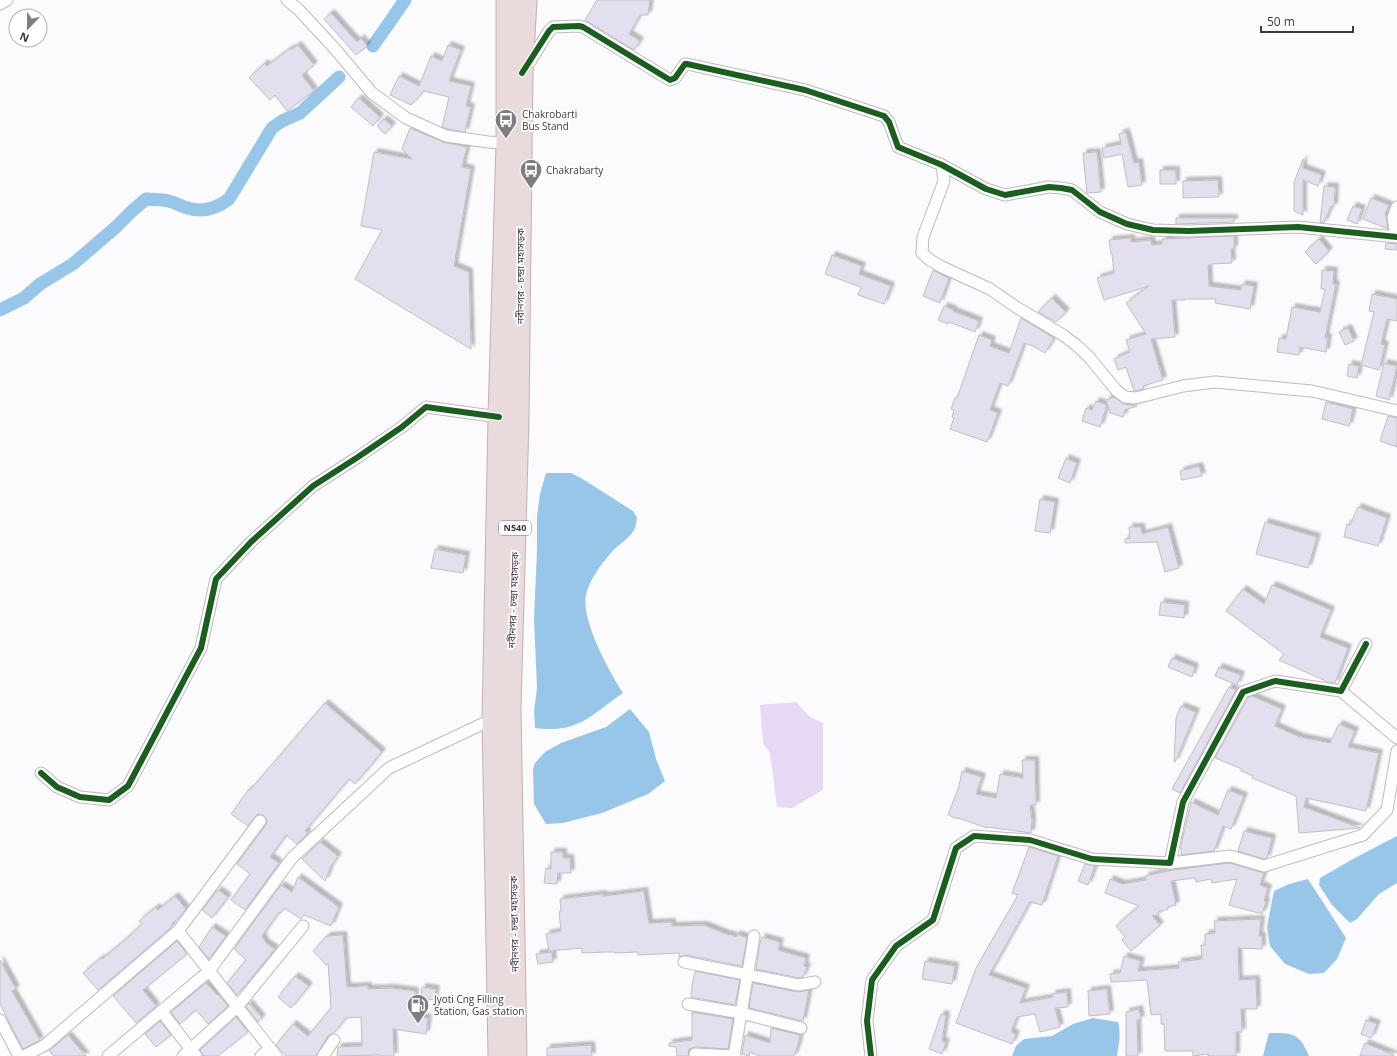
<svg xmlns="http://www.w3.org/2000/svg" width="1397" height="1056" viewBox="0 0 1397 1056" font-family="'Open Sans','Noto Sans Bengali',sans-serif">
<defs>
<filter id="shadow"><feDropShadow dx="3.5" dy="-3.5" stdDeviation="1" flood-color="#0004"/></filter>
</defs>
<rect width="100%" height="100%" fill="#fbfafd"/>
<path fill="#e7d8f4" d="M796,702L810,717L823,723V790L792,808L777,807L770,753L763,743L760,705Z"/>
<g fill="#98c6e8">
<path d="M546,473H571L581,478L633,511L637,518C636,522 636,527 634,530C629,539 616,546 610,554C601,565 591,578 587,591C578,616 609,671 623,693C591,715 578,734 535,728L534,711L537,688L534,619L537,550V517L540,494Z"/>
<path d="M630,709L649,732L656,759L665,781L648,794L602,813L563,823L546,824L534,804L533,769L535,763L545,752L561,743L606,727Z"/>
<path d="M1397,836V883L1379,894L1357,919L1350,923L1332,905L1319,885L1320,878L1353,859Z"/>
<path d="M1308,879L1346,938L1337,959L1324,973L1309,974L1285,964L1270,946L1267,927L1274,891L1289,884Z"/>
<path d="M1093,1018L1118,1022C1121,1034 1119,1044 1117,1056H1012L1016,1046L1024,1039L1052,1036L1073,1024Z"/>
<path d="M1269,1033C1292,1033 1299,1032 1309,1056H1263Z"/>
</g>
<g fill="none" stroke-linecap="round" stroke-linejoin="round">
<g stroke="#98c6e8" stroke-width="13">
<path d="M373,46L405,0"/>
<path d="M0,310L24,298L40,284L73,264L116,227L132,211L146,199C153,200 161,199 168,201C174,202 181,206 188,208C203,213 217,208 229,199L272,128L282,121L300,113L339,77"/>
</g>
</g>
<g fill="#e3dfee" stroke="#c0bec4" filter="url(#shadow)">
<path d="M597,0H650L648,15H640L629,34L640,41L634,50L585,20Z"/>
<path d="M331,13L357,42L361,38L367,46L356,55L324,19Z"/>
<path d="M298,45L314,65L302,75L314,91L287,111L275,95L270,100L249,78L265,63L267,66L291,48L292,49Z"/>
<path d="M448,45L461,50L449,81L471,86L466,106L471,107L465,132L448,129L442,127L449,97L424,91L411,105L390,95L399,76L419,86L431,56L442,61Z"/>
<path d="M359,98L380,117L373,126L351,107Z"/>
<path d="M384,119L392,126L385,134L377,126Z"/>
<path d="M410,128L443,142L467,147L462,167L471,169L454,266L469,272L471,349L355,279L382,230L361,226L374,152L412,159L402,149Z"/>
<path d="M1126,132L1134,163L1139,162L1142,185L1128,187L1122,154L1104,158L1102,148L1121,144L1119,134Z"/>
<path d="M1097,152L1101,192L1087,193L1083,153Z"/>
<path d="M1303,159V168L1322,175L1318,186L1303,180V215L1294,211V182Z"/>
<rect x="1160" y="170" width="16" height="14"/>
<path d="M1218,180L1219,197L1183,198V181Z"/>
<path d="M1324,186L1335,187L1334,207L1331,206L1324,223L1320,222Z"/>
<path d="M1371,198L1389,205L1385,215H1386L1388,229L1363,219Z"/>
<path d="M1353,206L1362,209L1357,224L1347,220Z"/>
<path d="M1176,218H1234V222L1176,224Z"/>
<path d="M1234,236V249H1231L1232,263L1212,264V265H1208L1209,286L1241,290L1242,284L1254,286L1250,309L1215,303L1216,299H1185V300H1172L1175,337L1151,339L1163,380L1143,386L1144,389L1134,391L1126,367L1118,370L1114,359L1130,352L1126,340L1146,334L1126,303L1149,286L1104,300L1097,278L1114,273L1112,254H1111L1109,240L1131,238V242L1151,240L1152,245L1162,244V239Z"/>
<path d="M1319,239L1329,251L1316,264L1305,252Z"/>
<path d="M1386,243L1397,244V250L1385,249Z"/>
<path d="M832,255L862,266L859,274L891,286L884,304L858,295L861,287L825,274Z"/>
<path d="M933,270L949,278L940,303L923,296Z"/>
<path d="M1322,270L1334,271L1333,284H1336L1325,338L1328,337L1326,352L1300,347L1299,355L1277,352L1279,338L1286,339L1292,307L1320,312L1325,289H1321Z"/>
<path d="M1372,294L1397,299V321L1387,319L1381,344L1385,345L1379,370L1361,365L1374,312L1369,311Z"/>
<path d="M1052,298L1066,312L1056,322L1038,312Z"/>
<path d="M944,306L954,310L953,311L979,321L975,332L949,322L948,324L938,320Z"/>
<path d="M1021,318L1054,338L1045,353L1033,346L1024,343L1008,386L1000,383L990,410L998,413L987,442L950,429L954,418L952,417L954,410L951,409L955,398H957L979,335L992,340L990,346L1009,353Z"/>
<path d="M1348,328L1354,341L1345,345L1339,332Z"/>
<path d="M1384,363L1397,366L1389,400L1376,396Z"/>
<path d="M1349,364L1359,366L1357,378L1347,376Z"/>
<path d="M1114,397L1124,404L1137,406L1125,410L1123,417L1110,413L1106,400Z"/>
<path d="M1096,401L1107,405L1100,427L1082,421L1086,408L1092,410Z"/>
<path d="M1326,402L1353,409L1349,426L1322,419Z"/>
<path d="M1388,416L1397,418V447L1380,441Z"/>
<path d="M1066,458L1077,463L1070,483L1058,478Z"/>
<path d="M1199,466L1202,476L1182,480L1180,471Z"/>
<path d="M1040,499L1055,502L1050,533L1035,531Z"/>
<path d="M1358,507L1387,518L1378,546L1344,537L1347,524L1350,525Z"/>
<path d="M1265,522L1317,537L1308,568L1256,554Z"/>
<path d="M1129,527H1141L1142,534L1168,527L1179,568L1165,572L1157,542L1125,543V539L1130,538Z"/>
<path d="M435,549L466,555L463,573L431,568Z"/>
<path d="M1272,585L1331,610L1320,637L1348,648L1335,683L1328,682L1279,660L1284,654L1226,611L1243,589L1264,604Z"/>
<path d="M1161,602L1185,605L1184,618L1159,615Z"/>
<path d="M1172,658L1195,667L1192,677L1168,667Z"/>
<path d="M1219,667L1241,675L1237,685L1215,676Z"/>
<path d="M1229,687L1236,690L1180,793L1172,789Z"/>
<path d="M1252,696L1282,709L1275,726L1300,737L1330,743L1339,724L1355,731L1348,747L1379,753L1366,811L1306,798L1304,807L1360,828L1299,833L1296,796L1252,778L1253,776L1241,771L1242,769L1215,758L1248,698Z"/>
<path d="M325,703L382,752L355,784L349,779L305,831L308,833L297,844L286,835L270,857L279,863L245,910L231,900L250,874L237,864L266,825L267,821L264,816L258,814L248,826L231,814L249,789L250,790Z"/>
<path d="M1181,706L1196,712L1175,762H1174L1176,718Z"/>
<path d="M1022,760H1035L1036,805H1030L1032,821L1031,833L987,827V828L958,818V819L948,815L959,786L962,771L982,777L976,794L996,798L1000,774L1023,778Z"/>
<path d="M1228,790L1244,796L1231,829L1223,826L1214,851L1181,855V845L1191,802L1218,815Z"/>
<path d="M1244,831L1272,838L1267,858L1264,859L1238,851Z"/>
<path d="M320,842L338,856L331,866L325,881L302,859Z"/>
<path d="M1029,847L1058,856L1042,905L1030,902L989,975L1026,988L1020,1003L1053,997L1052,994L1067,992L1068,1007L1055,1008L1060,1027L1040,1032L1035,1014L1017,1017L1011,1032L1016,1034L1012,1044L956,1023L976,968L1018,895L1012,893Z"/>
<path d="M551,852H563V858H570L571,873H558L557,884L544,883L546,868L551,869Z"/>
<path d="M1229,863L1264,873L1260,885L1268,888L1264,901L1266,902L1262,914L1229,905L1237,879L1212,883L1211,879L1196,882L1195,878L1171,881L1176,905L1168,907V909L1158,912L1159,915L1152,916L1160,925L1131,951L1122,940L1125,937L1116,926L1139,906L1105,893L1110,879L1122,884L1146,880L1145,876L1173,870Z"/>
<path d="M1085,864L1095,866L1088,885L1078,881Z"/>
<path d="M298,877L339,907L331,926L304,915L301,919L284,908L281,913L279,912L262,936L266,943L275,949L237,995L227,983L246,960L234,949L281,885L292,892Z"/>
<path d="M218,890L228,897L212,918L202,910Z"/>
<path d="M644,891L649,923L672,922V926L704,925L729,935V934L736,937L737,934L747,938L742,966L685,955L679,957V953L638,955V952L615,953V952H606L582,953V948L549,951L546,934L561,931L559,912L561,911L560,899L603,894V896Z"/>
<path d="M175,896L186,909L180,916L171,925L172,926L168,930L98,990L83,973L101,958L102,959L124,941L142,924L139,921L156,907L158,910Z"/>
<path d="M1261,919L1259,936H1262V949L1238,948L1239,980L1256,979L1257,1009H1241L1242,1032H1236V1056H1208V1054L1193,1056V1051H1165L1164,1024H1161V1014L1151,1015L1147,980L1111,982L1110,974L1120,973L1124,956L1141,961L1138,971L1179,968L1178,962L1202,959L1201,945H1205V934L1215,933L1214,921Z"/>
<path d="M212,927L226,936L209,959L199,947Z"/>
<path d="M343,935L347,987L368,986V989L391,988L415,991L414,1016L428,1018L426,1034L393,1029L394,1056H379V1055L337,1056L338,1047L362,1046L361,1017L346,1018L334,1033L328,1036L316,1056H286L276,1045L293,1024L308,1036L331,1008L328,963L326,965L313,951L327,936Z"/>
<path d="M762,937L780,942L778,950L806,958L804,966L807,967L803,977L799,978L756,969L760,943Z"/>
<path d="M177,941L187,954L143,990L156,1006L136,1023L113,996Z"/>
<path d="M552,952L553,962L538,964L536,954Z"/>
<path d="M0,960L16,989L12,991L40,1040L23,1049L0,1004Z"/>
<path d="M925,961L955,966L952,984L922,979Z"/>
<path d="M695,971L740,980L735,1005L691,997L692,985Z"/>
<path d="M295,976L309,986L291,1008L278,997Z"/>
<path d="M206,983L217,995L218,994L228,1006L208,1024L196,1010L180,1024L171,1012Z"/>
<path d="M753,983L798,992L809,990L803,1021L749,1008Z"/>
<path d="M422,987L436,989L434,1000L421,998Z"/>
<path d="M1107,989L1110,1014L1089,1016L1088,991Z"/>
<path d="M249,1003L262,1018L258,1022L246,1007Z"/>
<path d="M1139,1009L1141,1019L1137,1020L1138,1056H1126V1012Z"/>
<path d="M692,1012L733,1019L728,1049L695,1047L689,1049L688,1056H677L676,1047L669,1046V1043L692,1040Z"/>
<path d="M941,1014L946,1015L942,1041L946,1042L942,1054L929,1049Z"/>
<path d="M236,1017L248,1032L218,1056H203L200,1050Z"/>
<path d="M1366,1020L1377,1024L1371,1038L1361,1034Z"/>
<path d="M160,1021L171,1035L156,1047L145,1034Z"/>
<path d="M771,1028L800,1035L798,1045L794,1056H759L750,1052L749,1056L742,1054L745,1035L770,1043Z"/>
<path d="M68,1035L86,1056H54L49,1051Z"/>
<path d="M1365,1043L1394,1055L1393,1056H1360Z"/>
<path d="M591,1045L592,1056H547V1048Z"/>
</g>
<g fill="none" stroke-linecap="round" stroke-linejoin="round">
<g stroke="#bdbac0" stroke-width="13">
<g id="street">
<path d="M287,0L299,10L336,50L372,93L406,118L446,136L488,142L507,143"/>
<path d="M0,4L7,0"/>
<path d="M526,68L549,31L553,27L579,26L583,27L670,80L675,78L685,64H687L805,90L884,116L889,122L898,147L942,165L986,189L1005,195L1049,187L1061,188L1072,190L1100,212L1127,224L1153,230L1189,231L1298,227L1397,237"/>
<path d="M942,165L944,181L923,237L922,253L930,260L942,267L990,289L1016,307L1063,335L1076,345L1089,357L1116,390L1125,397L1136,398L1183,386L1215,382L1312,391L1397,411"/>
<path d="M1396,236L1393,217L1397,207"/>
<path d="M1341,691L1397,738"/>
<path d="M41,773L57,787L80,797L109,800L128,786L201,648L216,579L251,542L313,486L358,457L402,427L426,407L499,417"/>
<path d="M1170,863L1230,856L1264,866L1363,835L1387,810L1397,751"/>
<path d="M178,931L276,1056"/>
<path d="M684,962L799,985L815,982"/>
<path d="M688,1004L741,1013L801,1028"/>
<path d="M161,1011L196,1056"/>
<path d="M0,1020L19,1056"/>
<path d="M695,1054L735,1056"/>
<path d="M24,1056L45,1045L178,931L260,821"/>
<path d="M108,1056L209,971L292,858L389,768L493,719"/>
<path d="M183,1056L237,1007L303,926"/>
<path d="M261,1056L270,1048"/>
<path d="M323,1056L334,1040"/>
<path d="M734,1056L754,936"/>
<path d="M871,1056L867,1021L872,980L896,946L933,920L956,848L974,836L1030,840L1092,859L1170,863L1183,802L1243,692L1275,681L1341,691L1366,644"/>
</g>
</g>
<g stroke="#c1b1b4" stroke-width="23">
<g id="highway">
<path d="M499,1056L493,719L499,417L507,143V0"/>
<path d="M516,1056L510,708L518,419L522,73L526,0"/>
</g>
</g>
<use href="#street" stroke="#fefeff" stroke-width="11"/>
<use href="#highway" stroke="#e9dbdc" stroke-width="21"/>
<g stroke="#fff" stroke-width="8">
<g id="cycleway">
<path d="M522,73L549,31L553,27L579,26L583,27L670,80L675,78L685,64H687L805,90L884,116L889,122L898,147L942,165L986,189L1005,195L1049,187L1061,188L1072,190L1100,212L1127,224L1153,230L1189,231L1298,227L1397,237"/>
<path d="M41,773L57,787L80,797L109,800L128,786L201,648L216,579L251,542L313,486L358,457L402,427L426,407L499,417"/>
<path d="M871,1056L867,1021L872,980L896,946L933,920L956,848L974,836L1030,840L1092,859L1170,863L1183,802L1243,692L1275,681L1341,691L1366,644"/>
</g>
</g>
<use href="#cycleway" stroke="#1b5e20" stroke-width="6"/>
</g>
<defs>
<g id="bus-pin" transform="scale(1.15)"><path d="M0 17L-7.5 6A9.5 9.5 0 1 1 7.5 6Z" fill="#807c83" stroke="#fff"/><path d="M-5-6H5V4H4V6H2V4H-2V6H-4V4H-5ZM-3.5-4V0h7V-4ZM-3.5 1.2v1.5H-2V1.2ZM2 1.2v1.5H3.5V1.2Z" fill="#fff"/></g>
<g id="fuel-pin" transform="scale(1.15)"><path d="M0 17L-7.5 6A9.5 9.5 0 1 1 7.5 6Z" fill="#807c83" stroke="#fff"/><path d="M-5.5-6h7V0h2V4h1.3V-2.5L3-4.5l.8-.8L6-3V5H2.5V1h-1V6h-7ZM-4.2-4.7v3.2H.2V-4.7Z" fill="#fff"/></g>
</defs>
<g fill-rule="evenodd">
<use href="#bus-pin" x="506" y="120"/>
<use href="#bus-pin" x="531" y="170"/>
<use href="#fuel-pin" x="418" y="1005"/>
</g>
<g text-anchor="middle" stroke-width="3.5" stroke-linejoin="round" paint-order="stroke">
<rect fill="#fff" stroke="#78747b" stroke-width="1" x="499" y="521" width="32" height="14" rx="3"/>
<g font-size="9" font-weight="bold" fill="#3e3842">
<text x="515" y="531">N540</text>
</g>
<g font-size="10" fill="#3e3842" stroke="#fff" text-anchor="start">
<text x="522" y="118">Chakrobarti<tspan x="522" dy="12">Bus Stand</tspan></text>
<text x="546" y="174">Chakrabarty</text>
<text x="434" y="1003">Jyoti Cng Filling<tspan x="434" dy="12">Station, Gas station</tspan></text>
</g>
<g font-size="10" fill="#3e3842" stroke="#fff">
<text transform="translate(520 276) rotate(-90)" y="4">নবীনগর - চন্দ্রা মহাসড়ক</text>
<text transform="translate(513 600) rotate(-88)" y="4">নবীনগর - চন্দ্রা মহাসড়ক</text>
<text transform="translate(514 924) rotate(-91)" y="4">নবীনগর - চন্দ্রা মহাসড়ক</text>
</g>
</g>
<g transform="translate(28 28) rotate(202)"><circle r="19" fill="#ffffff" stroke="#b2afb3"/>
<path d="M0-3L7 15L0 10L-7 15Z" fill="#807c83"/>
<text y="-6" font-size="11" font-weight="bold" text-anchor="middle" fill="#3e3842">N</text>
</g>
<path d="M1261 26v6h92v-6" fill="none" stroke="#3e3842" stroke-width="2"/>
<text x="1267" y="26" font-size="12" fill="#3e3842" stroke="#ffffff" stroke-width="3" paint-order="stroke">50 m</text>
</svg>
